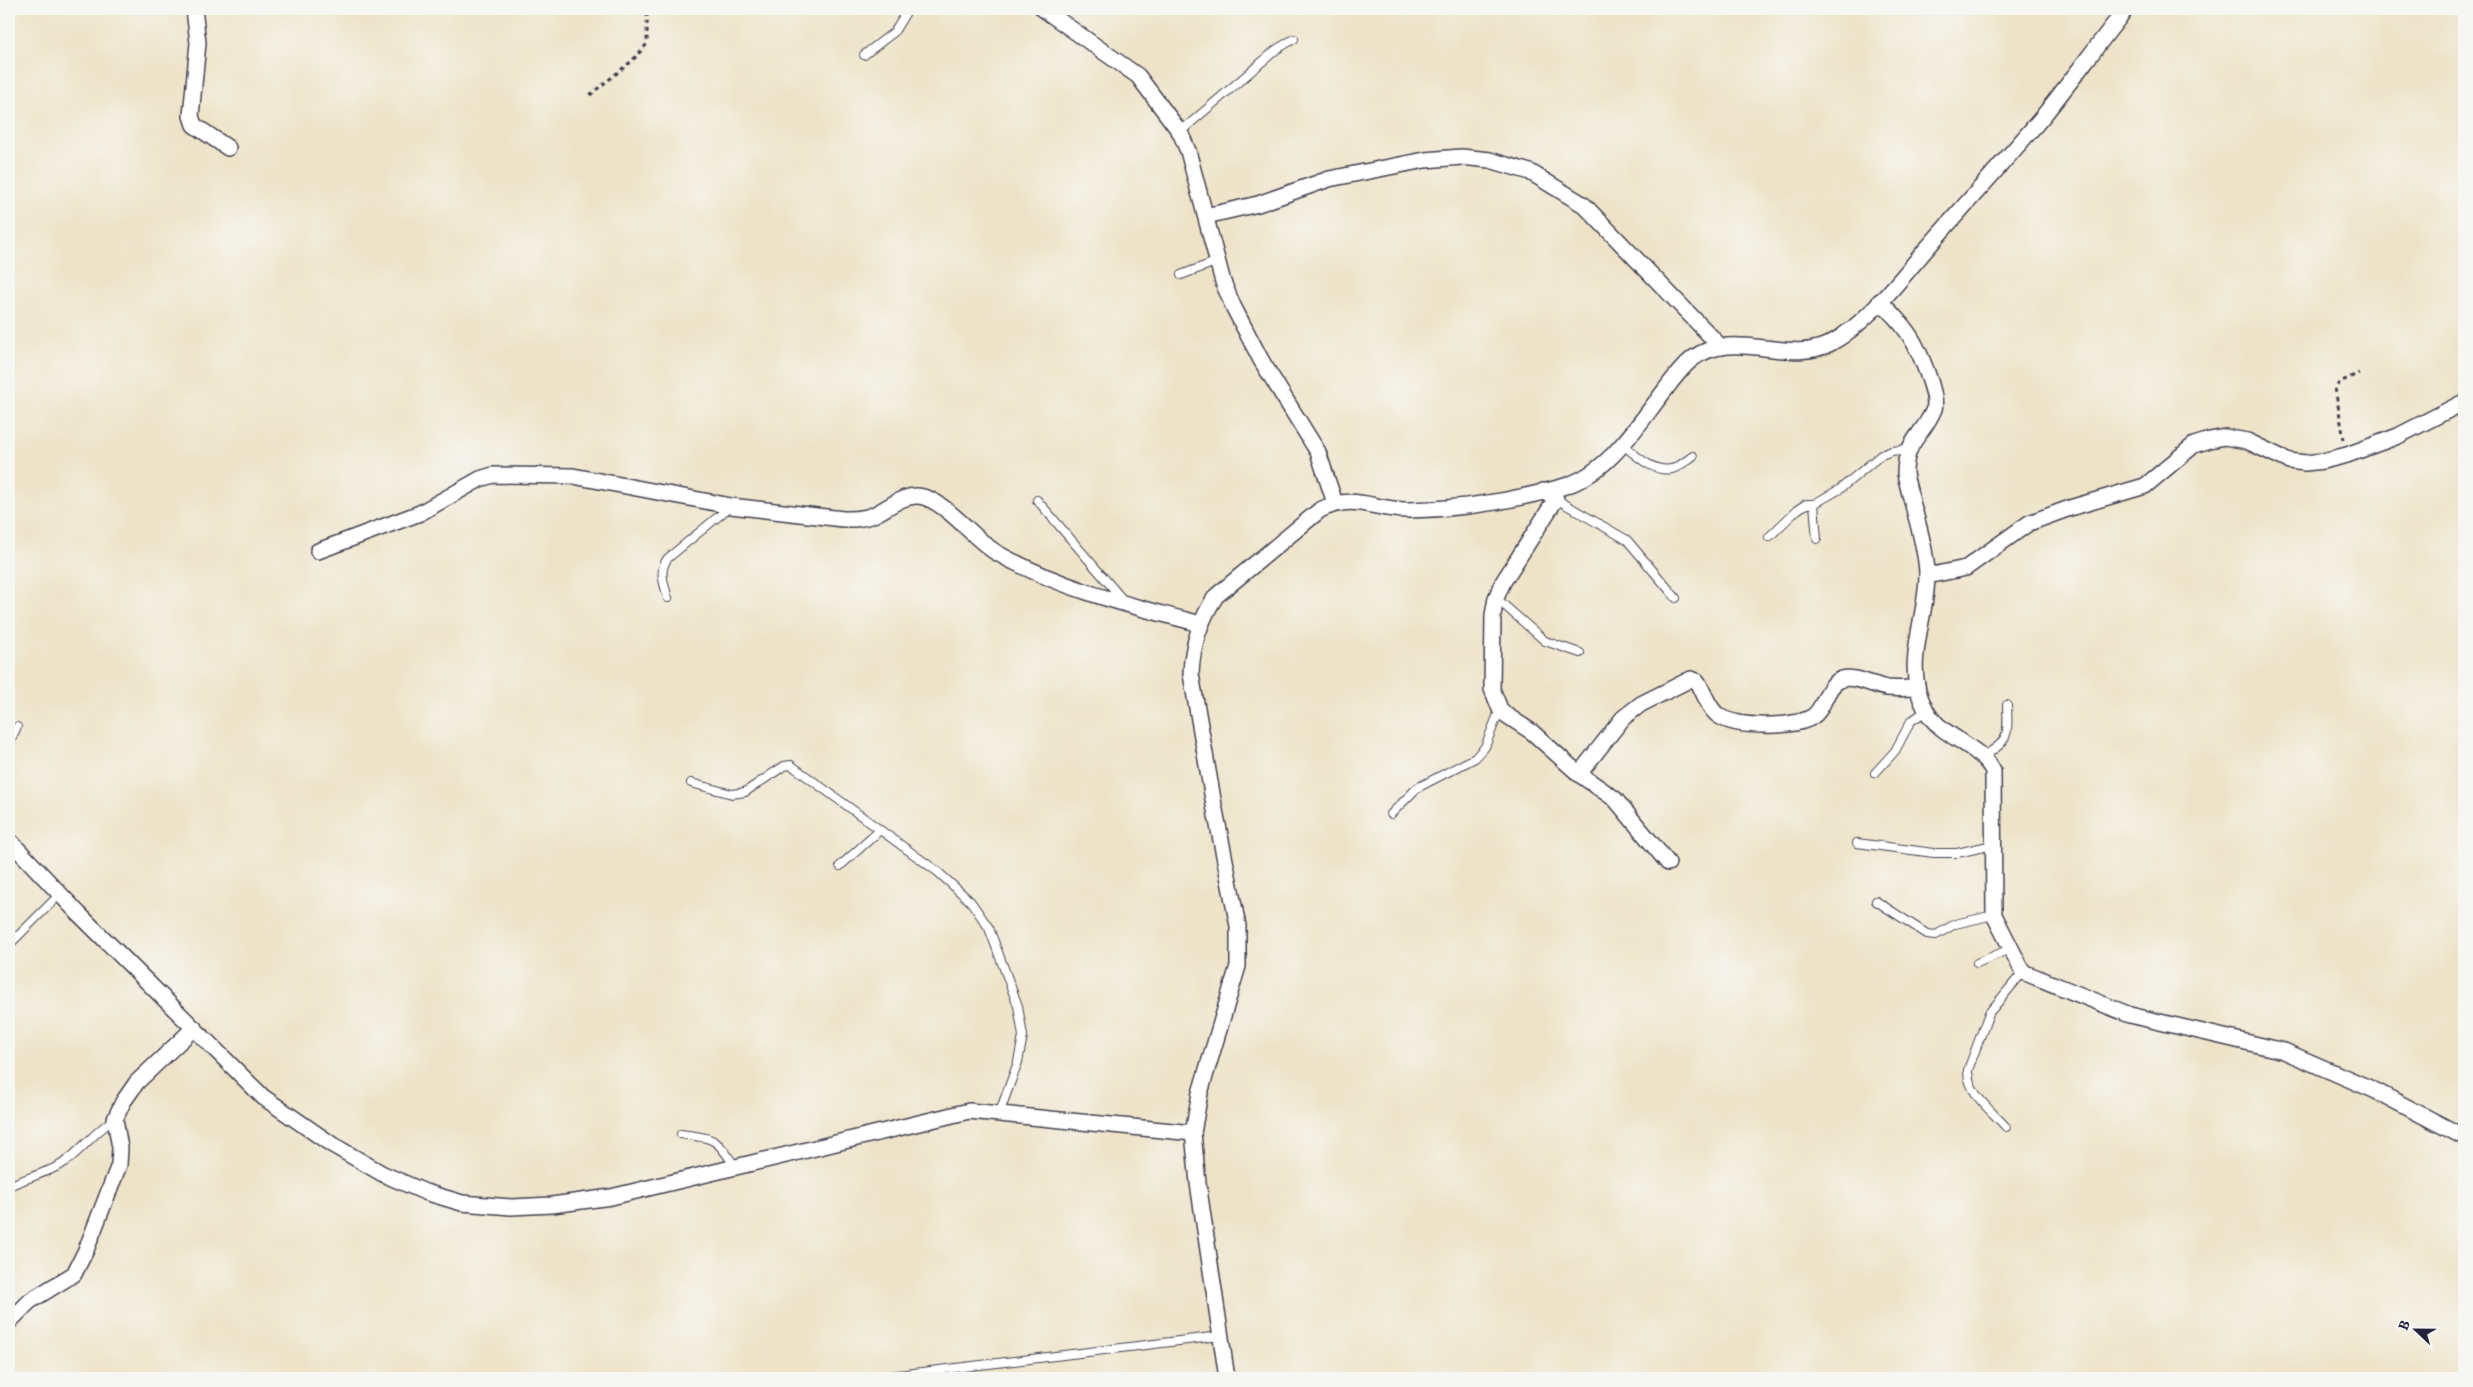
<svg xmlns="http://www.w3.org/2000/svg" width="2473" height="1387" viewBox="0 0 2473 1387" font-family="Vollkorn,serif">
<rect width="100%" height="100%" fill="#f6f6f2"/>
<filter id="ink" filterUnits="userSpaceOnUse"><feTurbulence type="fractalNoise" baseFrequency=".02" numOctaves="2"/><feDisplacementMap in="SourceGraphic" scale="10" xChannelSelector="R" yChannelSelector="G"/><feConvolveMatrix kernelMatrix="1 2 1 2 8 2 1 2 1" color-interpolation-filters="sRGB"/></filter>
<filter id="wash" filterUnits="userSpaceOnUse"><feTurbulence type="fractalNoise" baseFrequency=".0096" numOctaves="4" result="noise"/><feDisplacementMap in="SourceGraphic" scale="20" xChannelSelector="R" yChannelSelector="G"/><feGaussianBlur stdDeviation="1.12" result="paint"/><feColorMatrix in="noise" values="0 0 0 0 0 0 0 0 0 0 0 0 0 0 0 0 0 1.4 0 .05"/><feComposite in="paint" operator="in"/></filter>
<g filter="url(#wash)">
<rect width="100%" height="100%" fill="#eee3c7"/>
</g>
<g filter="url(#ink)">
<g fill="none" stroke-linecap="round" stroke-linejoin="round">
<g stroke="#413f50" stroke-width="10">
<g id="lane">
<path d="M864,55L894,32L908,9"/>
<path d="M1180,132L1277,49L1294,39"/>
<path d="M1181,275L1218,261"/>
<path d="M1623,445C1636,455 1653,473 1672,469C1679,467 1687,460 1693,456"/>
<path d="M1556,499L1627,540L1676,598"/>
<path d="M1037,500L1124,601"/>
<path d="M1814,504L1817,539"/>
<path d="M1769,537L1797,510L1806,504H1814L1840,489L1881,455L1892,451L1908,449"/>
<path d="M668,598C664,584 658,570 668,558L731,506"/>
<path d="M1496,598L1545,641L1580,653"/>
<path d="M9,743L17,727"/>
<path d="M1983,756C2010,742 2008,734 2007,705"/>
<path d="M1875,773L1895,751L1911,721L1926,711"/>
<path d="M691,783L732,794L745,792L784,766L791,765L938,872L971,902L989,928L1018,1006L1023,1036L1018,1062L999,1114"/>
<path d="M1391,814L1417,788L1475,758L1485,747L1500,709"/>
<path d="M1857,843L1934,853H1957L1993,845"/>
<path d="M840,866L879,831"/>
<path d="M1876,901L1927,934L1936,935L1955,924L1994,915"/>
<path d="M9,945L60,894"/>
<path d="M1977,963L2010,949"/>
<path d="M2006,1127C1991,1110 1967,1093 1968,1070L1989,1013L2023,972"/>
<path d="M681,1134C715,1139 716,1137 735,1167"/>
<path d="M11,1185C24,1179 51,1171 62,1164C82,1151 94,1131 115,1119"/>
<path d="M873,1378L1220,1336"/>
</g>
</g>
<g stroke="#413f50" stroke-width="18">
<g id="street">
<path d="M194,9L198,43L191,116L194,125L228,148"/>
<path d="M1043,9L1138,76L1180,132L1188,151L1223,282L1233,306L1261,360L1318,452L1335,503"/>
<path d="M1206,216L1258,204L1329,179L1425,160L1461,157L1490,160L1530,172L1584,205L1721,347"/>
<path d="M1880,301C1890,312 1902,323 1910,336C1918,348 1939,396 1934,409C1923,436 1905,440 1905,474C1911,502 1927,548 1927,575C1927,621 1901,666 1926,710C1941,738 1978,743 1993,771L1994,915L2023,972L2130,1015L2284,1051L2374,1090L2464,1137"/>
<path d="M1543,491L1556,499L1503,582L1496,598L1493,615L1492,689L1500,709L1506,715L1532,732L1579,774L1615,799L1668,863"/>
<path d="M318,551L420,513L480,479L493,475L573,476L731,506L843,519C854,519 863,519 873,515C887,509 902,495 918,496C944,498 974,540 997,553C1061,589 1131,606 1201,624"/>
<path d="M1927,576L1966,568L2029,523L2070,508L2145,486L2194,445L2210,440L2225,437L2247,441L2289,461L2305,463L2323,461L2347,455L2398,436L2464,402"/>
<path d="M1579,774L1623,718L1641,704L1691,679L1697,681C1704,691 1708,709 1719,716C1736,728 1794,728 1812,717C1826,708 1825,685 1842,679C1855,675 1874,686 1887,688C1896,689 1907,688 1917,688"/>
<path d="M9,840L79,914L263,1097L331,1144L383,1174L425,1192L462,1203L511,1207L552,1205L611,1197L969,1111L1193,1133"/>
<path d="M9,1322L30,1301L74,1274L86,1250L119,1165L120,1148L115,1119L123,1102L137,1082L194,1028"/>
<path d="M1227,1378L1198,1183L1193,1133L1200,1093L1238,966V926L1214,805L1191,674C1192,645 1200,620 1216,596L1320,510C1357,492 1373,511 1409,510C1460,509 1513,501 1562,487C1608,474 1637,426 1665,390C1673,379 1681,368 1692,359C1734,327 1789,366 1831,343C1868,323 1901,278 1929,246C1967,202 2007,159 2044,115C2072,80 2098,44 2126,9"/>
</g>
</g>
<g stroke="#413f50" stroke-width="3" stroke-dasharray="4 4" stroke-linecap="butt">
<path d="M590,95L633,60L647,44V9"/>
<path d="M2344,440L2335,388L2340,382L2359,373"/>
</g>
<use href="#lane" stroke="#fff" stroke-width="8"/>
<use href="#street" stroke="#fff" stroke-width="15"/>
</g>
</g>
<rect width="2473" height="1387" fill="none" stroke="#f6f6f2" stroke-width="30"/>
<g transform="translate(2416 1330) rotate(292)" stroke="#f6f6f2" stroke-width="4" paint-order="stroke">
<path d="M0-4L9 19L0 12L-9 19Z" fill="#22223b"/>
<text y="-8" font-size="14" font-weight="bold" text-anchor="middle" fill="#22223b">B</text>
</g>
</svg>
